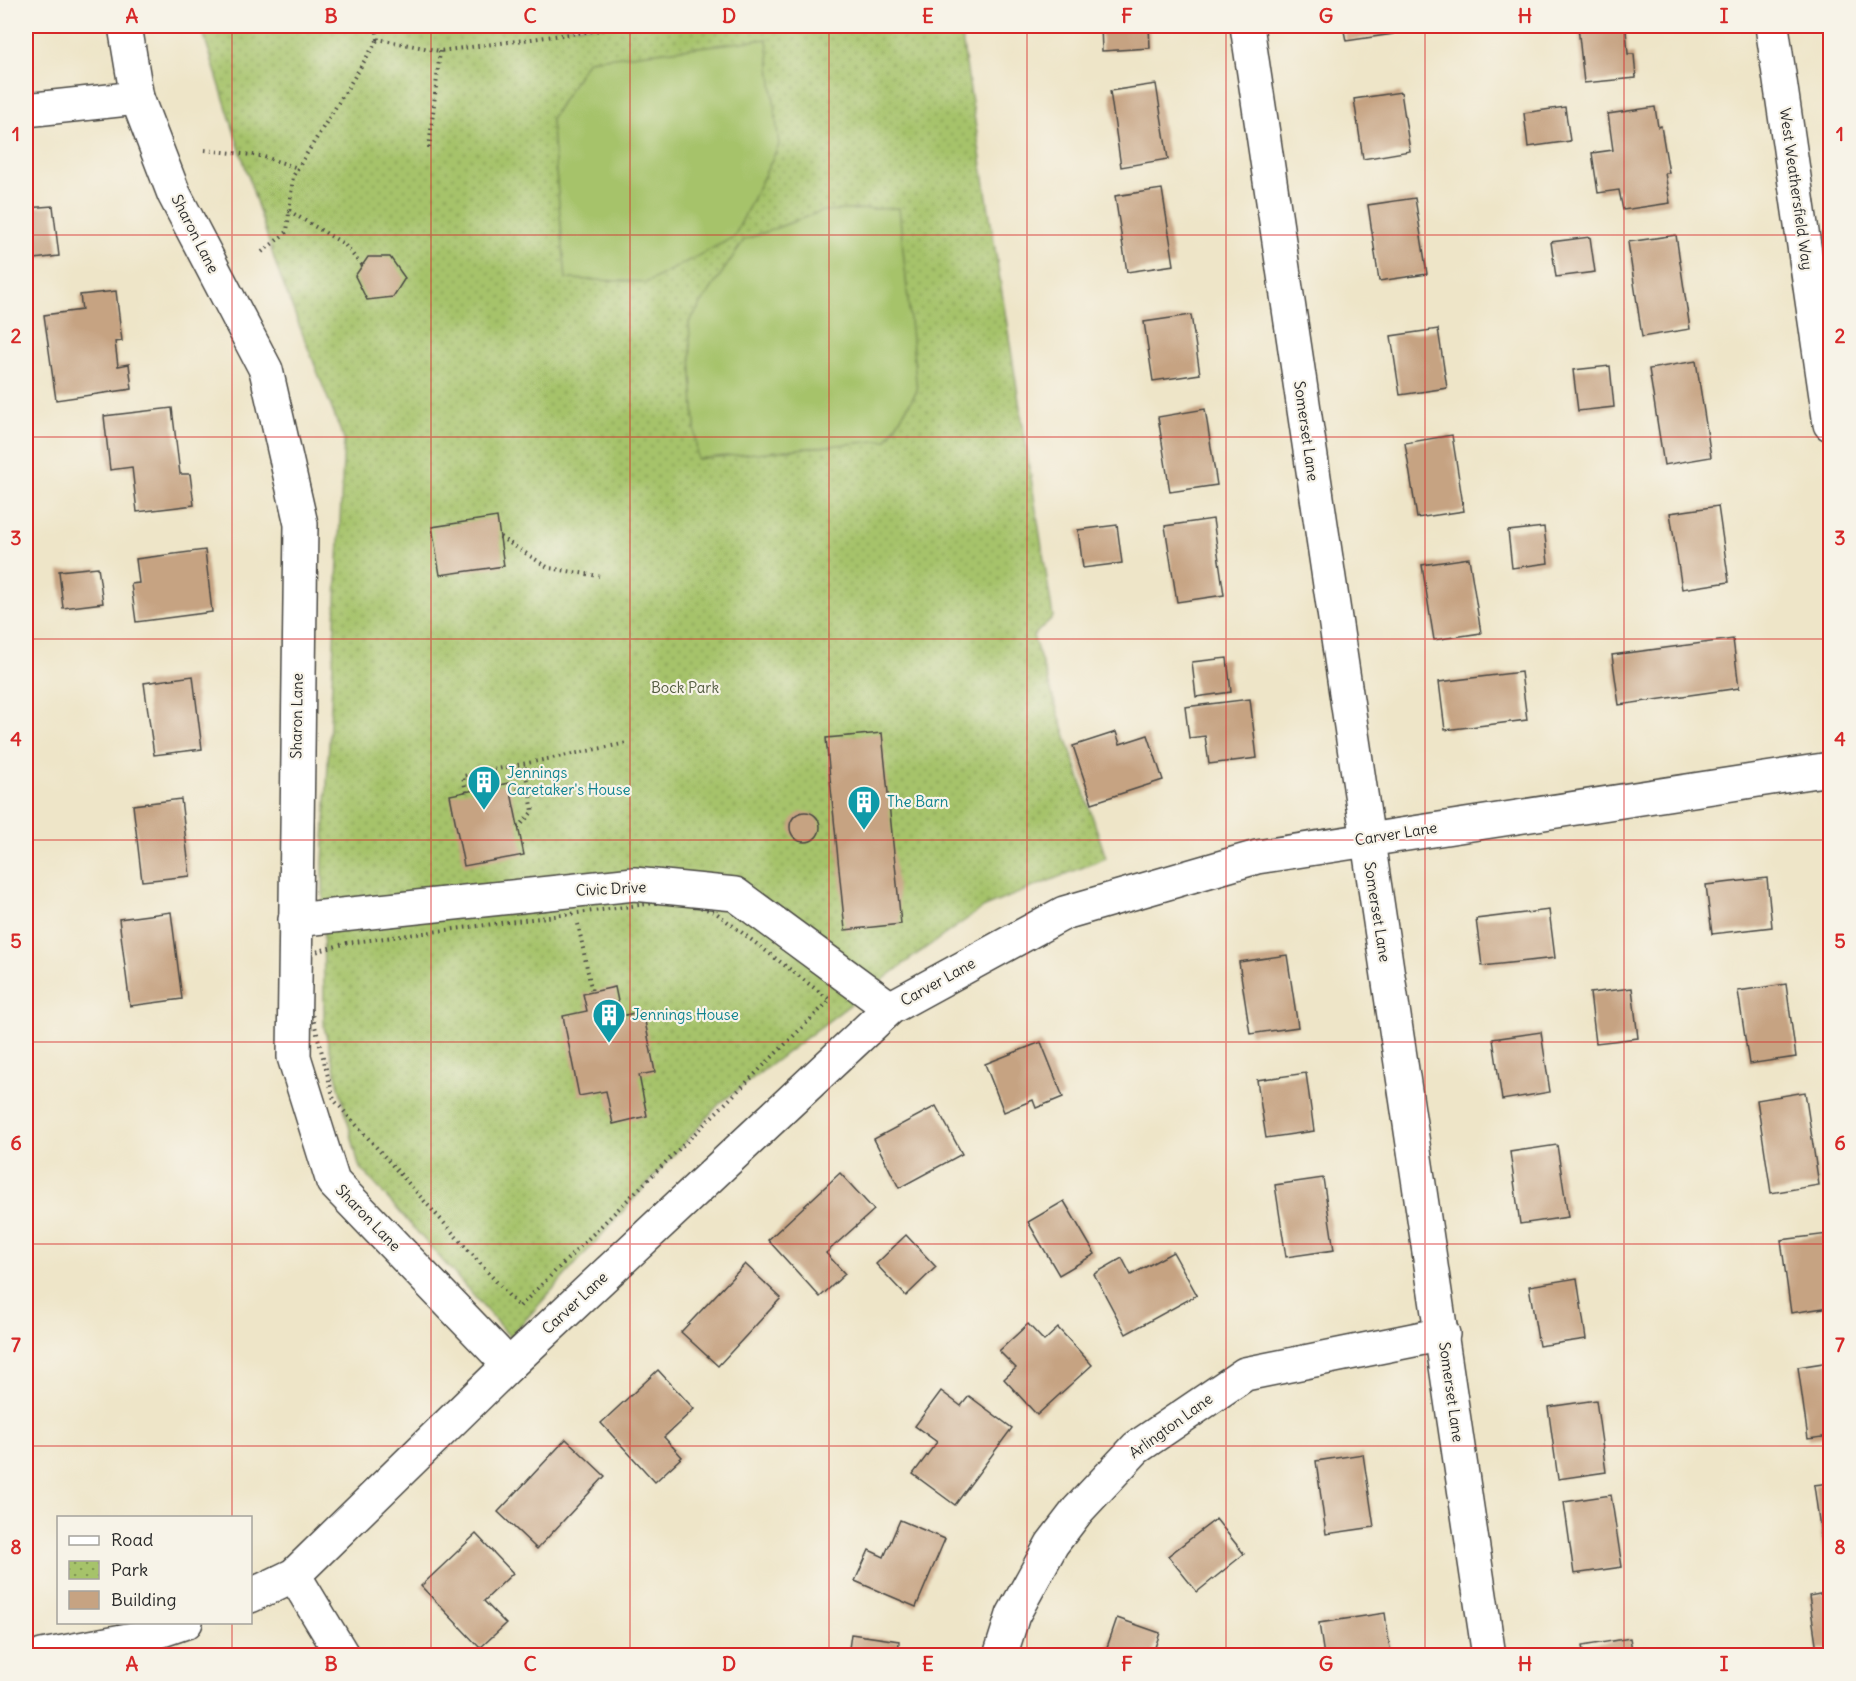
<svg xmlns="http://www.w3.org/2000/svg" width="1856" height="1681" viewBox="0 0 1856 1681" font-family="Delius,sans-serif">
<defs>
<pattern id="park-dots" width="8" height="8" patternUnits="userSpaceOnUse" patternTransform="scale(1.5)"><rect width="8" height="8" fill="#a6c36a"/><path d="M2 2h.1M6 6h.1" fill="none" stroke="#879f57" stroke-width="1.8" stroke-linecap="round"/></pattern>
</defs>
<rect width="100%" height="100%" fill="#f7f3e8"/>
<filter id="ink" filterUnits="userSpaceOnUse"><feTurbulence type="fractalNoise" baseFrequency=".0167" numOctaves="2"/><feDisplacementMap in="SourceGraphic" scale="12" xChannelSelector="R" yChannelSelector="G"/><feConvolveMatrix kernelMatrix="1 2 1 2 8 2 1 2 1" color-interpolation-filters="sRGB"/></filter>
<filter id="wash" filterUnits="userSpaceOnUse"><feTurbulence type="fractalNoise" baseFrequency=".008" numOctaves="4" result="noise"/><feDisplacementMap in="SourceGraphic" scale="24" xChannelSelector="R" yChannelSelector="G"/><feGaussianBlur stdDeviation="1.35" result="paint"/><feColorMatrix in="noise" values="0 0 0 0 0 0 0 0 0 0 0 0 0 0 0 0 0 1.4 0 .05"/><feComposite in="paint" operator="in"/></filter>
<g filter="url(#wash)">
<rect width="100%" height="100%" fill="#eee5c8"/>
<path fill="url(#park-dots)" stroke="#68774a" stroke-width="1.5" d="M201,26H960L1053,617L1033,636L1106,858L984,907L913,957L720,1103L510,1337L359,1166L324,1027L323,864L344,440L278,271Z"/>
<g fill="#a6c36a" stroke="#68774a" stroke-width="1.5">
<path d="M767,39L779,145L734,237L648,282L566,279L551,119L588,60Z"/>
<path d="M899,208L917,391L887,440L697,459L689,322L744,240L822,211Z"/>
</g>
<g id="blocks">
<g fill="#c6a382">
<path d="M1101,26H1149L1150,48L1102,51Z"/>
<path d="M1343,26H1392L1393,34L1346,41Z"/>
<path d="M1578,26H1648V28L1626,30L1628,54H1634L1636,78L1584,83Z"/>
<path d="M1156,84L1168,159L1121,167L1110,91Z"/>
<path d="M1401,92L1410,151L1363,159L1354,99Z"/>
<path d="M1565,107L1570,141L1528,147L1524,113Z"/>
<path d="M1655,107L1658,127L1661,126L1669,173H1665L1670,203L1623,210L1619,190L1598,193L1592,153L1613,150L1608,114Z"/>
<path d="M1162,189L1174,265L1127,272L1115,196Z"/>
<path d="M1415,198L1427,274L1379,281L1368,205Z"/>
<path d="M53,206L59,256L26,260V208Z"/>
<path d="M1676,235L1690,329L1642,337L1628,242Z"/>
<path d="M1590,237L1595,272L1556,277L1551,242Z"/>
<path d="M368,257H390L405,278L393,297L367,300L355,276Z"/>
<path d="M116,291L122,341L115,342L118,366L129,364L132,389L56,400L44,315L82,310L80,295Z"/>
<path d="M1191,315L1200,374L1153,381L1144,322Z"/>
<path d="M1438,329L1447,388L1400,395L1391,336Z"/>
<path d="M1696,361L1711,457L1664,465L1649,369Z"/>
<path d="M1610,366L1614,407L1578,411L1573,370Z"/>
<path d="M172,408L180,474H190L194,505L137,512L132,467L110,470L104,416Z"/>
<path d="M1205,409L1217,485L1170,492L1158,417Z"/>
<path d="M1452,435L1464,511L1417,518L1405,443Z"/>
<path d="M1718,506L1729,582L1682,589L1670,513Z"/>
<path d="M497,517L504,566L440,575L432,527Z"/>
<path d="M1213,519L1224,595L1177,602L1165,526Z"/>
<path d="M1117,525L1122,563L1083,568L1078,530Z"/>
<path d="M1544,527L1548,563L1512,568L1508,531Z"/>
<path d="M205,550L212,612L136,622L131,584L139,583L136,559Z"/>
<path d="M1469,558L1481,633L1434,640L1422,565Z"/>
<path d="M98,567L103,603L63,608L59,571Z"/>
<path d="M1733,639L1739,688L1619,705L1612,655Z"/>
<path d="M1227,658L1231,692L1196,697L1192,662Z"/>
<path d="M1521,672L1527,720L1445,730L1439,682Z"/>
<path d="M193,676L202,749L154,755L144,683Z"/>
<path d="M1250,699L1257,758L1209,764L1205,736L1189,738L1185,707Z"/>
<path d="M1116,732L1120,744L1148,735L1163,780L1092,803L1073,746Z"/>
<path d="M882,733L901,924L845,930L826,738Z"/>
<path d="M509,783L524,855L464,866L450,795Z"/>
<path d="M181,799L190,876L142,881L133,805Z"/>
<circle cx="805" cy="827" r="15"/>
<path d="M1767,878L1772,927L1712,934L1706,885Z"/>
<path d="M1549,910L1555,958L1482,966L1476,919Z"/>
<path d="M171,912L182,999L130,1006L119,919Z"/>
<path d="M1287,955L1298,1027L1250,1034L1239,962Z"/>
<path d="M1786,984L1796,1057L1749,1064L1738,991Z"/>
<path d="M615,987L621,1016L643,1011L655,1072L639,1075L647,1116L613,1124L606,1091L579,1096L563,1016L587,1011L583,994Z"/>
<path d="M1632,988L1638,1038L1596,1043L1590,993Z"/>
<path d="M1541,1032L1550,1092L1502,1100L1493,1039Z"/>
<path d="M1041,1042L1063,1097L1036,1108L1033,1100L1004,1112L985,1064Z"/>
<path d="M1306,1073L1314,1131L1266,1138L1257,1080Z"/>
<path d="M1805,1092L1819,1185L1771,1193L1757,1100Z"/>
<path d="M936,1106L962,1154L899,1188L874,1139Z"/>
<path d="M1557,1145L1568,1217L1520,1224L1510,1152Z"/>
<path d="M840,1173L874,1210L826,1253L845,1274L820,1297L768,1240Z"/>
<path d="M1323,1178L1334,1250L1286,1257L1275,1185Z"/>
<path d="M1064,1201L1095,1254L1059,1275L1028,1222Z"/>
<path d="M1828,1234L1830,1307L1791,1313L1781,1240Z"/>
<path d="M906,1235L936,1267L906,1296L876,1264Z"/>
<path d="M1173,1252L1197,1295L1126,1334L1094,1274L1122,1258L1131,1275Z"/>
<path d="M745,1264L781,1298L718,1366L681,1332Z"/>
<path d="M1577,1278L1586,1339L1539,1346L1529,1286Z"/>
<path d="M1028,1324L1044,1341L1058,1328L1092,1365L1037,1415L1004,1379L1016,1368L999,1351Z"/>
<path d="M1830,1362V1436L1808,1439L1798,1367Z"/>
<path d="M658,1370L694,1409L664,1437L682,1457L655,1482L601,1423Z"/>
<path d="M941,1391L961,1406L969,1396L1012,1428L955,1505L913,1474L937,1442L915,1426Z"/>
<path d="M1596,1400L1606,1472L1558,1479L1548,1407Z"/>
<path d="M566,1439L605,1476L537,1549L498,1512Z"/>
<path d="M1363,1454L1374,1527L1326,1534L1316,1461Z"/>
<path d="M1830,1483V1557L1824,1558L1814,1485Z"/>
<path d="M1611,1495L1622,1567L1574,1574L1564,1502Z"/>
<path d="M1216,1519L1244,1554L1197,1592L1168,1556Z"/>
<path d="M900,1520L945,1539L916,1607L855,1581L869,1550L884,1557Z"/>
<path d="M476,1534L513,1573L484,1601L506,1624L480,1648L421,1586Z"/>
<path d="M1830,1592V1648L1817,1650L1809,1596Z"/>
<path d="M1385,1613L1391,1656H1324L1319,1623Z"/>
<path d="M1117,1618L1160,1633L1152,1656H1104Z"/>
<path d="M851,1634L899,1641L898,1656H848Z"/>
<path d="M1630,1638L1633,1656H1584L1582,1646Z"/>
</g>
</g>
</g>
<g filter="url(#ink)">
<use href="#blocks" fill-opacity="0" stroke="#484743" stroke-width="1.5"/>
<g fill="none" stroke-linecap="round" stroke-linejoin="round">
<g stroke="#484743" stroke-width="36">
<g id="minor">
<path d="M125,26L137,98L174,194L266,370L301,524L294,1057L333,1182L509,1365"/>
<path d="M1247,26L1489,1656"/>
<path d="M1772,26L1830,424"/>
<path d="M26,110L137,98"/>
<path d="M295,920L634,884L735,894L890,1008"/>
<path d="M294,1575L343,1656"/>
<path d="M250,1596L294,1575L509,1365L890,1008L1064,913L1257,857L1830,769"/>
<path d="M42,1656L139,1638L186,1622"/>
<path d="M1000,1656L1013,1615L1052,1544L1078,1510L1136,1448L1245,1374L1443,1334"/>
</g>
</g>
<g stroke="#484743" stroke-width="4" stroke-dasharray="1.5 4.5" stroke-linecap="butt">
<path d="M376,26L378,39L440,51L631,26"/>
<path d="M429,148L440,51"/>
<path d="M205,150L261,156L298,168"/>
<path d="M289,211L344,244L362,266"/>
<path d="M262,252L287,232L293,176L378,39"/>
<path d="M500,537L549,568L599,576"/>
<path d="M511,791L528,786"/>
<path d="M466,792L463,776L627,743"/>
<path d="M518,828L533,811L524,765"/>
<path d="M678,900L715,912L830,1000L519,1307L334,1100L303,979L312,953L347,943Z"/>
<path d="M578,924L592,992"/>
</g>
<use href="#minor" stroke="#fff" stroke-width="33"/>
</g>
</g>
<path fill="none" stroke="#d62828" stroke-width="1.5" stroke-opacity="0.55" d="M232,26V1518M431,26V1656M630,26V1656M829,26V1656M1027,26V1656M1226,26V1656M1425,26V1656M1624,26V1656M26,235H1830M26,437H1830M26,639H1830M26,840H1830M26,1042H1830M26,1244H1830M26,1446H1830M232,1622V1656"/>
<defs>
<g id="building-pin" transform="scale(1.725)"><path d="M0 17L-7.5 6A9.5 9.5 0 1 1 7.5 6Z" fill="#0f9aa8" stroke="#f7f3e8"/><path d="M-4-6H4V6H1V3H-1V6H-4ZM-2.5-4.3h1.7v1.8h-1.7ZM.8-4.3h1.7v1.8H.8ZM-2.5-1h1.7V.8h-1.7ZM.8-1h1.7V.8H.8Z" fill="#fff"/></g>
</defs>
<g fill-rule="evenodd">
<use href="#building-pin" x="484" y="782"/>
<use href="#building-pin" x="864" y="802"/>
<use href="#building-pin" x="609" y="1015"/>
</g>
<g text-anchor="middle" stroke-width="4.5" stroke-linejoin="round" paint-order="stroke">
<g font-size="15" fill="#2b2b2b" stroke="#f7f3e8">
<text transform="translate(1796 189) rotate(82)" y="5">West Weathersfield Way</text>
<text transform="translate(195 234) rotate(63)" y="5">Sharon Lane</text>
<text transform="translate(1306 431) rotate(82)" y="5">Somerset Lane</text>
<text transform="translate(297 716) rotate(-89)" y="5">Sharon Lane</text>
<text transform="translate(1396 834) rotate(-9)" y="5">Carver Lane</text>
<text transform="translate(611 889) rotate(-3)" y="5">Civic Drive</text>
<text transform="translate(1377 912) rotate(81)" y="5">Somerset Lane</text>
<text transform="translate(938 982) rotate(-29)" y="5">Carver Lane</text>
<text transform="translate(368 1218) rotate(46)" y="5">Sharon Lane</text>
<text transform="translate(575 1303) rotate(-43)" y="5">Carver Lane</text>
<text transform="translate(1451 1392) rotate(82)" y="5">Somerset Lane</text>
<text transform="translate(1171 1426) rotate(-36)" y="5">Arlington Lane</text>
</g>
<g font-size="15" fill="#50593e" stroke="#f7f3e8">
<text x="685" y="693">Bock Park</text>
</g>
<g font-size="15" fill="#0d838f" stroke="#f7f3e8" text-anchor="start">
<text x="507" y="778">Jennings<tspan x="507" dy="17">Caretaker's House</tspan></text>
<text x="887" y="807">The Barn</text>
<text x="632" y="1020">Jennings House</text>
</g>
</g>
<rect width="1856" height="1681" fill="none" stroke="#f7f3e8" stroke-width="66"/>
<rect x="57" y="1516" width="195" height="108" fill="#f7f3e8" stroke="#a5a39c" stroke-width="1.5"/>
<rect x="69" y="1536" width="30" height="9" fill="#ffffff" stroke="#a5a39c" stroke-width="1.5"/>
<text x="111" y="1546" font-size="18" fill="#2b2b2b">Road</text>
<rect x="69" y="1561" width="30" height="18" fill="url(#park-dots)" stroke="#a5a39c" stroke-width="1.5"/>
<text x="111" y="1576" font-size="18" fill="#2b2b2b">Park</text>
<rect x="69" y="1591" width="30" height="18" fill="#c6a382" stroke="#a5a39c" stroke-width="1.5"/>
<text x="111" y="1606" font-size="18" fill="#2b2b2b">Building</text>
<rect x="33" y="33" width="1790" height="1615" fill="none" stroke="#d62828" stroke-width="2"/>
<g font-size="20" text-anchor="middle" font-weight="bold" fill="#d62828">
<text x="132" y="23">A</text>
<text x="331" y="23">B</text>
<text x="530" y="23">C</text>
<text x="729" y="23">D</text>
<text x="928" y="23">E</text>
<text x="1127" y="23">F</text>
<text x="1326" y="23">G</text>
<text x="1525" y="23">H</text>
<text x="1724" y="23">I</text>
<text x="16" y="141">1</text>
<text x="1840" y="141">1</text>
<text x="16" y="343">2</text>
<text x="1840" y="343">2</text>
<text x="16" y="545">3</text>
<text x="1840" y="545">3</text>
<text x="16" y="746">4</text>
<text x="1840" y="746">4</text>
<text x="16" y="948">5</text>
<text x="1840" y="948">5</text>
<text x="16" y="1150">6</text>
<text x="1840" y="1150">6</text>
<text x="16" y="1352">7</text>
<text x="1840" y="1352">7</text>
<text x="16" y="1554">8</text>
<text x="1840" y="1554">8</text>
<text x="132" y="1671">A</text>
<text x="331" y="1671">B</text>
<text x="530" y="1671">C</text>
<text x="729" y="1671">D</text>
<text x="928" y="1671">E</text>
<text x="1127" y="1671">F</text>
<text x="1326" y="1671">G</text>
<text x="1525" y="1671">H</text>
<text x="1724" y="1671">I</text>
</g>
</svg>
